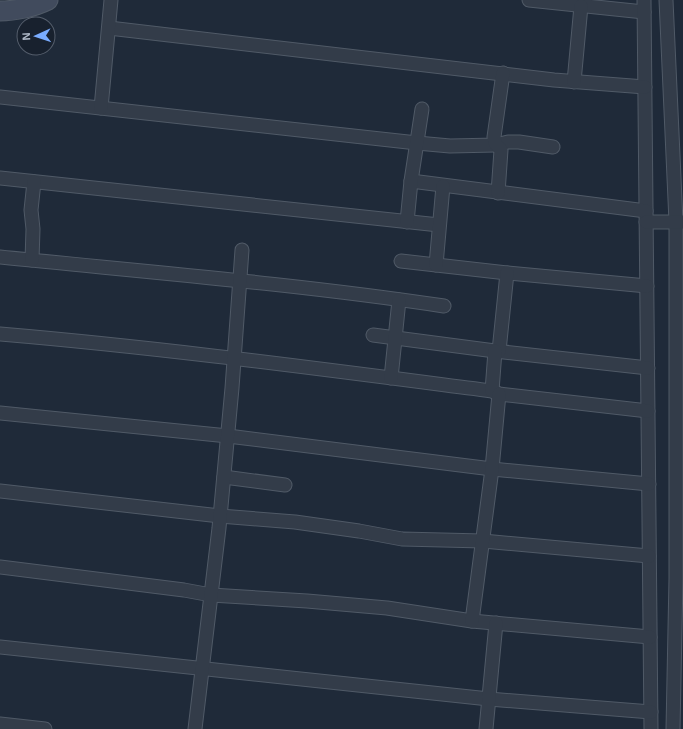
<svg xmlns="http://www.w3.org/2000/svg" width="683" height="729" viewBox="0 0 683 729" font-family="Helvetica,sans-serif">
<rect width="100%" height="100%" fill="#1f2a39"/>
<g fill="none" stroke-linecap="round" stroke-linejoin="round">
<g stroke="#505a67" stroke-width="15">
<g id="street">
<path d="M529,0L644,12"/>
<path d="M644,0L651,729"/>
<path d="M666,0L676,222V578L673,729"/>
<path d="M109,28L554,80L645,87"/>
<path d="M574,82L581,6"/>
<path d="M0,97L417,143L450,146L496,145L508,142H519L553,147"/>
<path d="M101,108L111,0"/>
<path d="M0,178L439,225"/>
<path d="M411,181L646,211"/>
<path d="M498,193L501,150L495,143L494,137L503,73"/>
<path d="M407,222L411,181L422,109"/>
<path d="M646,222H683"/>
<path d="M0,257C148,272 297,284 444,306"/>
<path d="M32,260L33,229L31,210L34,182"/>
<path d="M401,261L507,273L647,286"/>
<path d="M436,265L443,186"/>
<path d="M0,334C165,348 328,370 492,391L499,394L648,411"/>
<path d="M373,335L495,351L648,368"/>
<path d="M499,351L507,273"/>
<path d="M391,378L399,300"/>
<path d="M492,391L495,351"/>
<path d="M0,413L228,436L492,469L649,484"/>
<path d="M224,477L285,485"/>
<path d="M0,491L220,516L295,522L359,531L402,539L483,541L649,556"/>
<path d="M0,567L184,590L211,595L307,601L387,608L472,621L650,637"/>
<path d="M472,621L492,469L499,394"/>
<path d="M0,647L489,699L651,712"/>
<path d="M0,724L45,729"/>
<path d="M195,729L219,528L232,388L242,250"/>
<path d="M486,729L496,623"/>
</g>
</g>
<g stroke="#505a67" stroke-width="21">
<path id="secondary" d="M0,11C15,11 34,7 48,0"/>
</g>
<use href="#street" stroke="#333c49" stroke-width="13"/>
<use href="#secondary" stroke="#414b5d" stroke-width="19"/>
</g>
<g transform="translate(36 36) rotate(267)"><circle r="19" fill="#18212e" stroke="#545d6b"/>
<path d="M0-3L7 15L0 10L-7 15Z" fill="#7aacfe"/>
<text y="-6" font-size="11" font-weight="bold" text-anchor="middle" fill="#adb7c6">N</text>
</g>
</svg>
